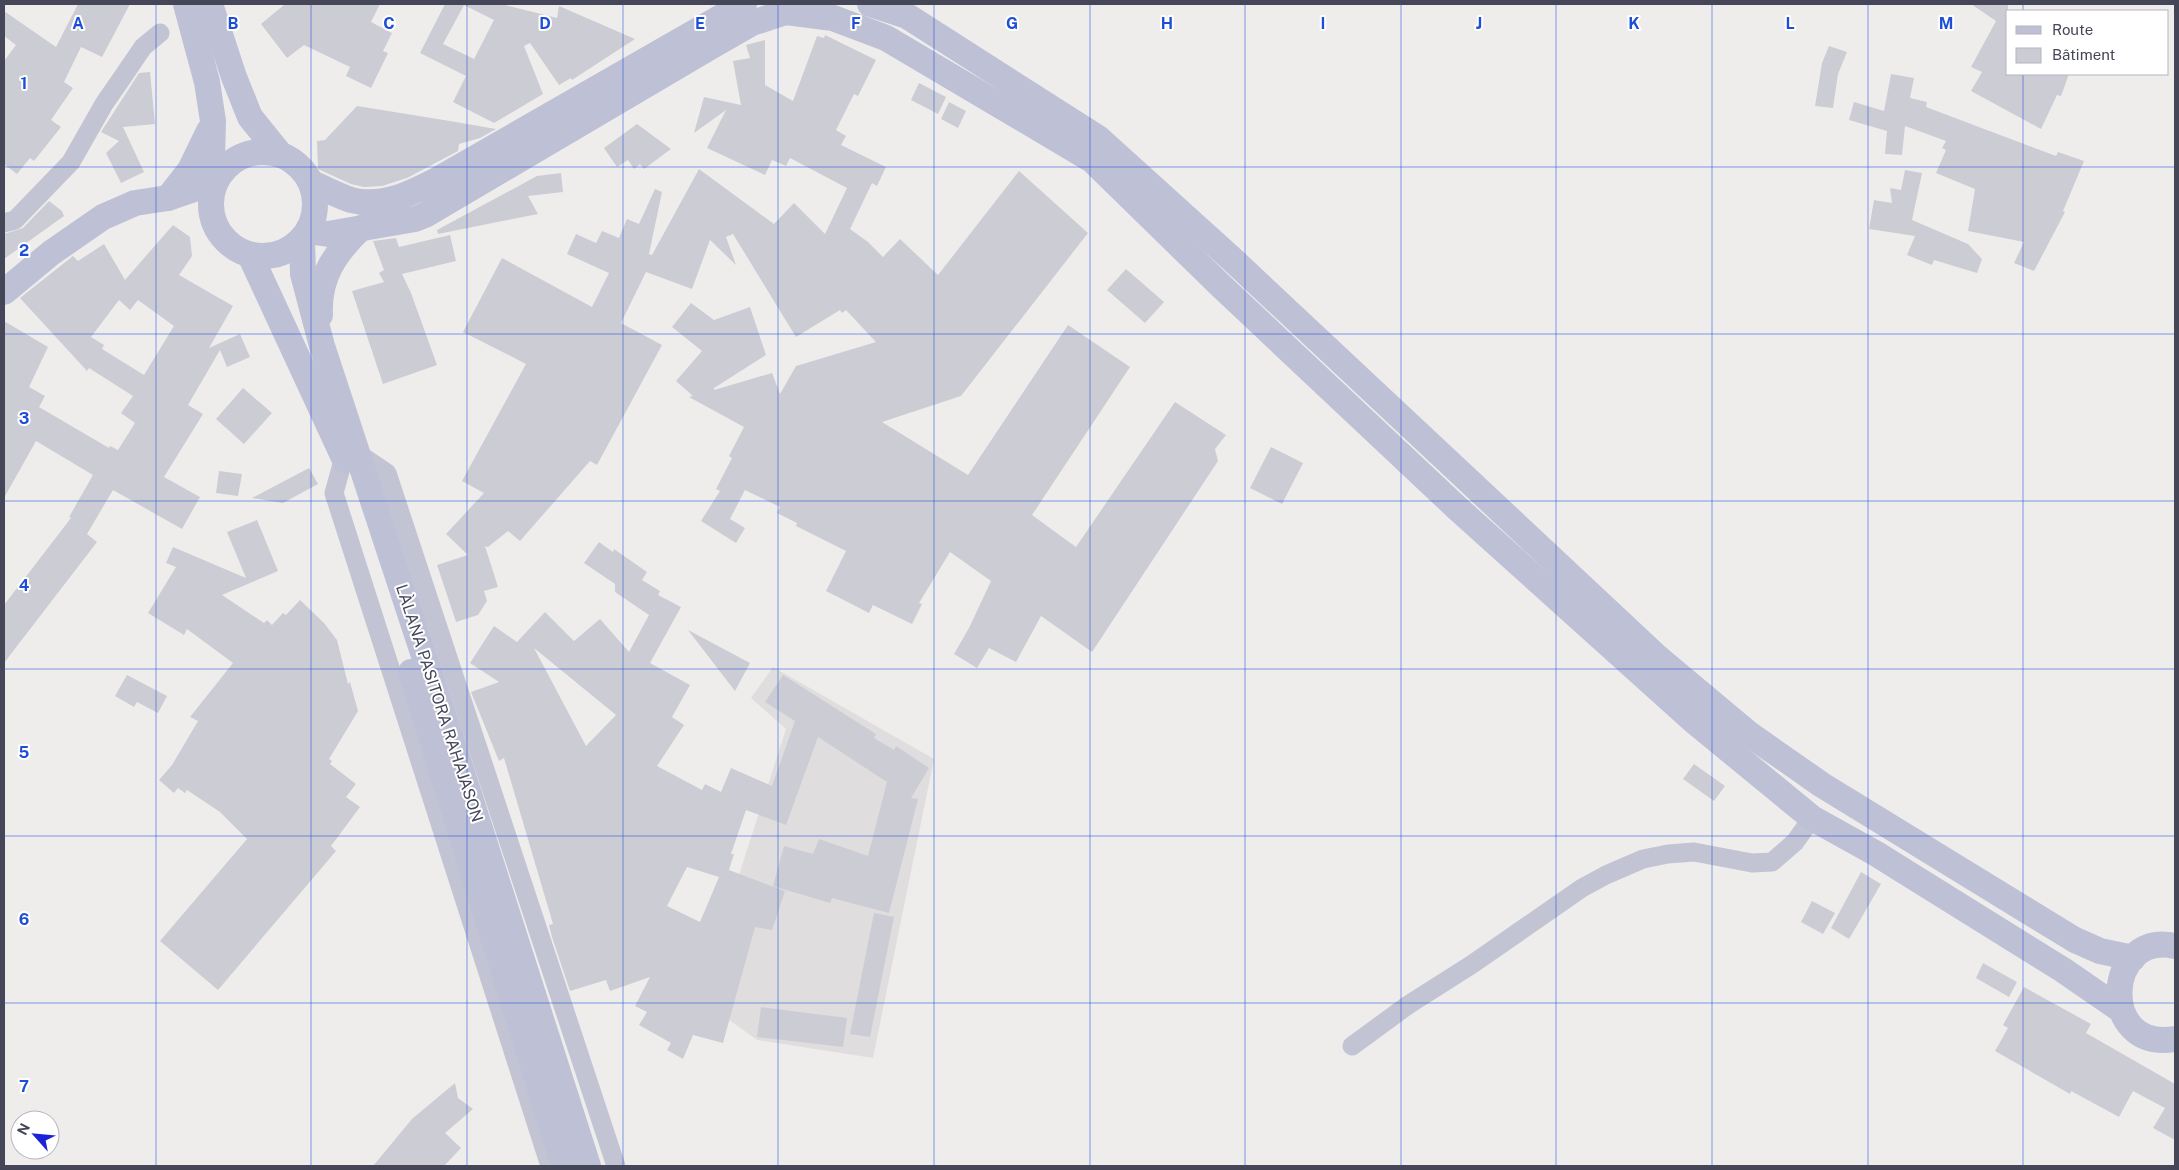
<svg xmlns="http://www.w3.org/2000/svg" width="2179" height="1170" viewBox="0 0 2179 1170" font-family="'Public Sans',sans-serif">
<rect width="100%" height="100%" fill="#efedec"/>
<path fill="#e0ddde" d="M773,667L934,759L873,1058L757,1040L707,1004L727,912L786,729L751,698Z"/>
<g fill="#ccccd4" fill-rule="evenodd">
<path d="M78,4H130L102,57L81,47L64,82L73,88L51,120L61,127L34,161L30,158L17,174L4,164V61L16,45L4,36V11L56,47Z"/>
<path d="M285,4H380L371,22L392,33L383,51L388,53L371,88L346,76L350,67L304,45L287,58L261,24Z"/>
<path d="M445,4H501L557,18L559,6L635,39L572,80L571,78L559,85L530,43L524,46L543,94L494,123L453,102L466,76L420,53ZM464,5L494,20L474,59L443,44Z"/>
<path d="M1971,4H2008V74H2069L2061,96L2057,95L2041,129L1971,91L1982,72L1971,67L1996,21Z"/>
<path d="M825,35L876,60L858,96L854,94L836,130L846,136L841,145L886,167L877,186L872,183L850,229L868,242L883,257L900,239L938,275L1019,171L1088,233L961,396L882,422L968,475L1068,325L1130,367L1032,515L1076,547L1175,402L1226,435L1215,449L1218,461L1092,652L1041,616L1016,662L989,648L977,668L954,654L969,628L991,581L950,552L919,603L922,604L912,624L873,605L869,613L826,591L846,551L796,526L797,523L777,513L780,507L745,490L730,519L745,528L736,543L701,521L720,491L716,489L732,458L729,456L744,427L689,397L693,396L676,381L702,351L672,327L691,303L714,320L750,307L766,355L714,388V390L772,373L780,394L796,366L876,342L846,310L842,313L840,310L796,337L733,234L726,237L736,265L710,240L692,289L646,272L621,323L662,345L597,465L590,461L520,541L508,531L488,547L485,546L498,587L484,591L487,601L478,615L456,622L437,565L468,555L446,534L484,493L462,481L526,364L463,332L502,258L592,307L609,273L567,254L576,234L596,243L602,231L619,238L627,219L639,224L655,189L662,192L649,254L652,255L699,169L774,224L794,203L825,234L847,188L790,158L786,166L772,160L765,175L707,148L726,110L694,133L704,97L741,105L733,61L750,58L746,45L765,40V85L793,101L817,36L824,38Z"/>
<path d="M1829,46L1847,52L1838,74L1833,108L1815,106L1822,63Z"/>
<path d="M150,72L155,124L123,127L144,172L121,183L106,153L119,141L101,132L139,73Z"/>
<path d="M1891,74L1914,78L1910,98L1927,102L1926,107L2056,156L2058,152L2084,161L2063,211L2065,212L2034,271L2014,263L2024,242L1968,231L1975,189L1936,173L1946,150L1942,148L1946,141L1905,126L1902,155L1885,154L1887,131L1849,120L1854,102L1884,111Z"/>
<path d="M919,83L946,97L938,114L911,100Z"/>
<path d="M949,102L966,111L958,128L941,119Z"/>
<path d="M357,106L450,121L496,129L480,138L459,144L458,151L407,178L382,186L364,187L351,184L318,169L317,141L325,140Z"/>
<path d="M637,124L671,149L644,169L640,164L634,169L628,160L617,167L604,148Z"/>
<path d="M1905,170L1922,173L1912,220L1968,244L1982,259L1977,273L1934,260L1932,265L1907,255L1915,236L1869,229L1874,200L1892,203L1890,188L1901,190Z"/>
<path d="M561,173L563,192L528,196L538,214L438,234L437,230L537,176Z"/>
<path d="M49,201L62,211L64,216L4,259V234L23,228Z"/>
<path d="M173,225L190,237L192,256L179,275L233,306L209,348L240,334L250,357L227,367L220,350L188,405L203,414L164,477L200,497L182,529L113,490L87,534L97,542L4,663V605L71,518L69,517L93,475L36,441L4,498V321L48,347L29,387L45,396L39,407L109,448L110,446L118,450L135,423L121,413L133,396L89,368L87,371L20,298L73,256L78,261L104,244L125,280ZM119,300L130,310L138,300L174,326L144,375L102,349L104,345L91,337Z"/>
<path d="M450,235L456,261L402,274L411,293L437,365L383,384L352,291L384,282L379,273L384,270L373,241L396,238L399,247Z"/>
<path d="M1126,269L1164,302L1145,323L1107,290Z"/>
<path d="M243,388L272,413L244,444L216,419Z"/>
<path d="M1271,447L1303,463L1282,504L1250,488Z"/>
<path d="M309,468L318,484L283,503L252,498Z"/>
<path d="M219,471L242,474L238,496L216,493Z"/>
<path d="M257,520L278,571L222,595L264,623L267,620L272,625L283,613L286,615L300,600L324,623L337,640L348,684L350,682L358,711L329,759L332,761L330,764L356,784L346,797L360,807L331,846L336,851L218,990L160,941L247,839L220,812L187,790L185,793L178,788L174,793L159,780L172,765L198,721L190,717L233,663L187,629L184,635L148,613L176,567L166,563L173,547L246,578L227,532Z"/>
<path d="M599,542L613,552L614,549L647,572L642,580L660,591L658,595L681,607L650,663L690,685L672,717L684,725L657,766L702,790L705,784L721,792L731,768L772,786L795,721L765,702L783,675L876,734L874,738L894,750L896,746L929,768L911,798L918,799L889,913L832,898L830,903L773,886L784,846L813,854L819,839L868,856L887,782L818,737L786,825L746,810L731,854H734L729,870L785,891L772,930L755,927L723,1043L693,1035L683,1059L667,1050L671,1043L639,1025L647,1012L635,1006L650,977L610,991L606,980L570,991L552,937L549,925L553,924L504,758L499,761L471,692L499,682L470,663L494,626L517,642L545,612L574,641L600,619L629,652L649,615L615,592V584L584,563ZM534,648L616,715L586,746ZM687,867L719,877L700,922L667,906Z"/>
<path d="M688,630L750,663L735,691Z"/>
<path d="M127,675L167,696L158,713L137,702L134,707L115,696Z"/>
<path d="M1694,764L1725,786L1714,801L1683,779Z"/>
<path d="M1861,872L1881,884L1849,939L1831,928Z"/>
<path d="M1812,901L1835,913L1823,934L1801,922Z"/>
<path d="M874,913L894,917L870,1037L850,1034Z"/>
<path d="M1983,963L2017,982L2009,997L1976,978Z"/>
<path d="M2024,987L2091,1024L2086,1033L2175,1084V1140L2153,1128L2165,1108L2133,1091L2119,1117L2071,1091L2070,1094L1995,1051L2008,1028L2003,1025Z"/>
<path d="M761,1007L847,1018L843,1047L757,1037Z"/>
<path d="M455,1083L458,1098L473,1109L445,1133L461,1148L444,1166H373L412,1119Z"/>
</g>
<g fill="none" stroke-linecap="round" stroke-linejoin="round">
<g stroke="#c2c4d3" stroke-width="19">
<path d="M4,223L15,220L71,162L104,104L124,75L143,47L160,33"/>
<path d="M359,454L387,473L616,1166"/>
<path d="M344,457L334,493L550,1166"/>
<path d="M1352,1046L1408,1005L1471,965L1582,888L1606,875L1643,859L1668,854L1694,852L1752,863L1772,862L1795,842L1812,818"/>
</g>
<g stroke="#bec0d5" stroke-width="26">
<path d="M186,4L207,82L213,121L212,159L215,182"/>
<path d="M210,4L234,77L250,117L279,153"/>
<path d="M870,4L907,16L1098,138L1234,261L1657,657L1749,734L1822,785L2075,940L2100,951L2133,958"/>
<circle cx="263" cy="204" r="52"/>
<path d="M311,183C324,188 338,196 351,200C382,208 410,194 437,180L744,4"/>
<path d="M168,198L190,170L209,131"/>
<path d="M308,231L328,234L415,219L425,215L710,47L752,23L786,12L833,18L886,38L1092,160L1220,285L1456,507L1695,722L1812,818L1875,853L2063,970L2121,1010"/>
<path d="M302,239L303,274L322,346L452,741L588,1166"/>
<path d="M250,255L345,460"/>
<path d="M4,292L51,253L103,217L135,203L168,198L215,182"/>
<path d="M320,315C318,277 335,253 361,228"/>
<path d="M411,672L564,1166"/>
<path d="M2175,946C2105,930 2097,1052 2175,1039"/>
</g>
</g>
<path fill="none" stroke="#1d4ed8" stroke-width="1" stroke-opacity="0.55" d="M156,4V1166M311,4V1166M467,4V1166M623,4V1166M778,4V1166M934,4V1166M1090,4V1166M1245,4V1166M1401,4V1166M1556,4V1166M1712,4V1166M1868,4V1166M2023,4V11M2023,74V1166M4,167H2175M4,334H2175M4,501H2175M4,669H2175M4,836H2175M4,1003H2175"/>
<g text-anchor="middle" stroke-width="4" stroke-linejoin="round" paint-order="stroke">
<g font-size="16" fill="#454759" stroke="#fff">
<text transform="translate(440 703) rotate(72)" y="6">LÀLANA PASITORA RAHAJASON</text>
</g>
</g>
<g font-size="16" text-anchor="middle" font-weight="bold" fill="#1d4ed8" stroke="#fff" stroke-width="4" stroke-linejoin="round" paint-order="stroke">
<text x="78" y="29">A</text>
<text x="233" y="29">B</text>
<text x="389" y="29">C</text>
<text x="545" y="29">D</text>
<text x="700" y="29">E</text>
<text x="856" y="29">F</text>
<text x="1012" y="29">G</text>
<text x="1167" y="29">H</text>
<text x="1323" y="29">I</text>
<text x="1479" y="29">J</text>
<text x="1634" y="29">K</text>
<text x="1790" y="29">L</text>
<text x="1946" y="29">M</text>
<text x="24" y="89">1</text>
<text x="24" y="256">2</text>
<text x="24" y="424">3</text>
<text x="24" y="591">4</text>
<text x="24" y="758">5</text>
<text x="24" y="925">6</text>
<text x="24" y="1092">7</text>
</g>
<rect width="2179" height="1170" fill="none" stroke="#454759" stroke-width="10"/>
<rect x="2006" y="10" width="162" height="65" fill="#ffffff" stroke="#b5b5bd"/>
<rect x="2016" y="26" width="25" height="8" fill="#bec0d5" stroke="#b5b5bd"/>
<text x="2052" y="35" font-size="15" fill="#454759">Route</text>
<rect x="2016" y="48" width="25" height="15" fill="#ccccd4" stroke="#b5b5bd"/>
<text x="2052" y="60" font-size="15" fill="#454759">Bâtiment</text>
<g transform="translate(35 1135) rotate(297)"><circle r="24" fill="#ffffff" stroke="#b5b5bd"/>
<path d="M0-4L9 19L0 12L-9 19Z" fill="#1b23d9"/>
<text y="-8" font-size="14" font-weight="bold" text-anchor="middle" fill="#454759">N</text>
</g>
</svg>
